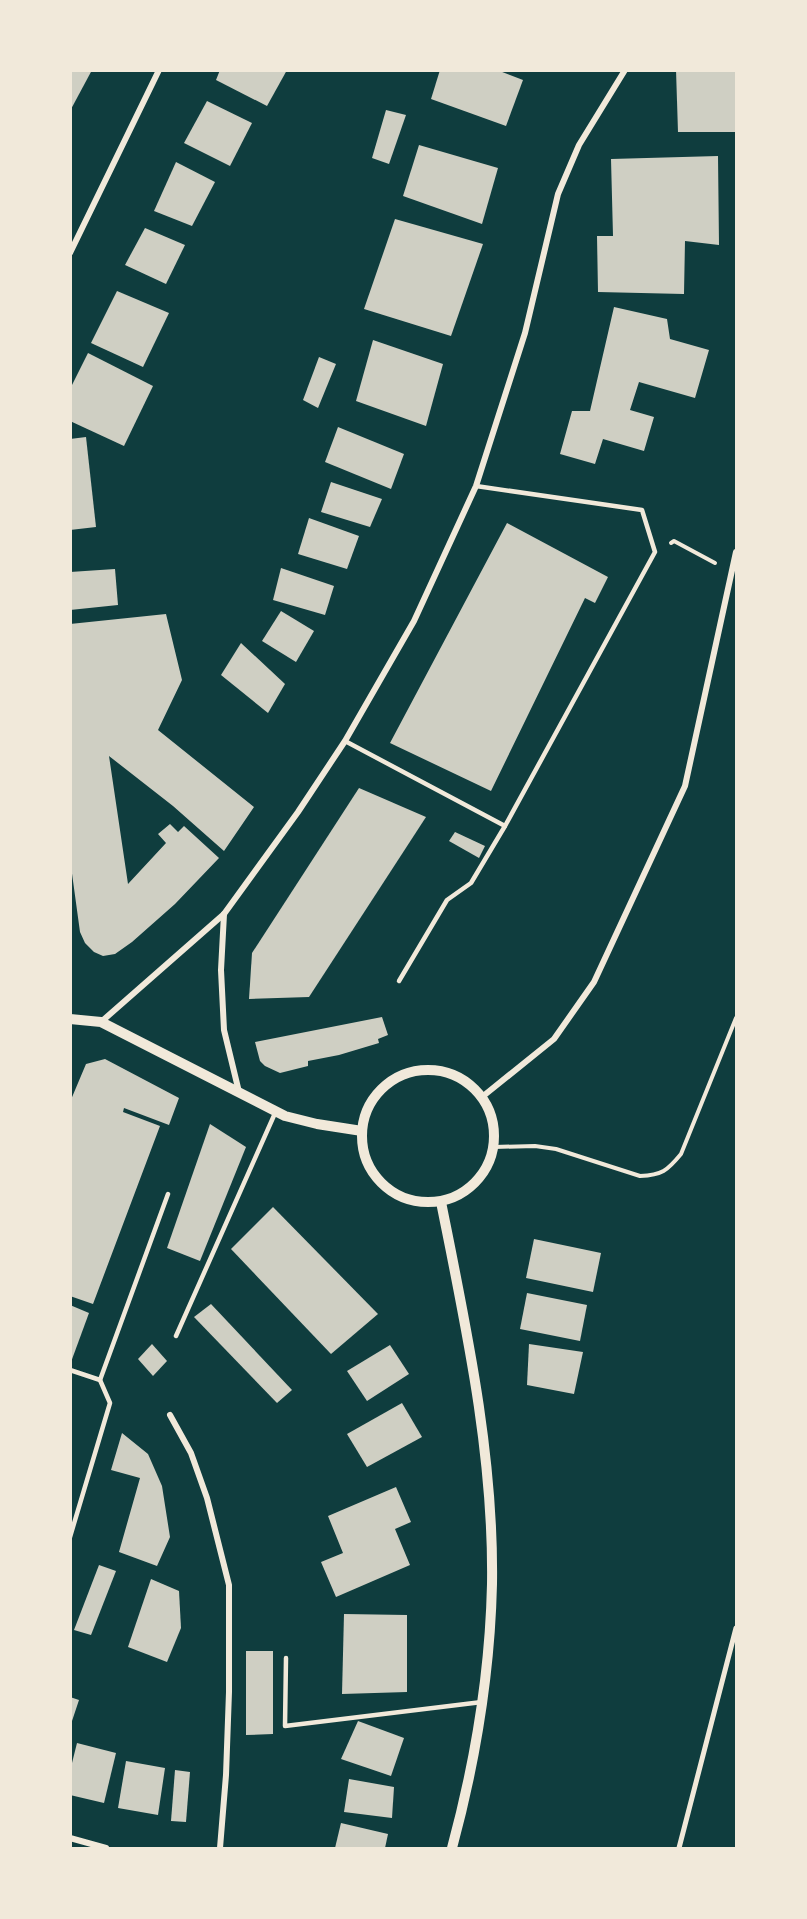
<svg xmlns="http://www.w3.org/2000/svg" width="807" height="1919" font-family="Inter,sans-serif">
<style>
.building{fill:#cfcfc3}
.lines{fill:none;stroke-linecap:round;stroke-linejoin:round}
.path{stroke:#f1e9da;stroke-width:4}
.service{stroke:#f1e9da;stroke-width:4.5}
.pedestrian{stroke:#f1e9da;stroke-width:5}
.minor{stroke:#f1e9da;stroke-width:6}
.tertiary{stroke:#f1e9da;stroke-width:10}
</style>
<rect width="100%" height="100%" fill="#0f3d3e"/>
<g class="building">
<path d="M70 70H92L70 111Z"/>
<path d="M220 70H287L267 106 216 80Z"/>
<path d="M440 70H497L523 80 506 126 431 99Z"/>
<path d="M676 70H736V132H678Z"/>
<path d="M207 101 252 123 230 166 184 143Z"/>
<path d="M386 110 406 115 389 164 372 158Z"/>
<path d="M419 145 498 168 482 224 403 196Z"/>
<path d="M718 156 719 245 685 241 684 294 598 292 597 236H613L611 159Z"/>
<path d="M176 162 215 182 192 226 154 211Z"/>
<path d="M395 219 483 244 451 336 364 309Z"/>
<path d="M145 228 185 245 166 284 125 265Z"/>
<path d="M117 291 169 313 143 367 91 343Z"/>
<path d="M614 307 667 319 670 339 709 350 695 398 639 382 630 410 654 417 644 451 603 439 595 464 560 454 572 411H590Z"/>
<path d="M373 340 443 364 426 426 356 401Z"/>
<path d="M88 353 153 386 124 446 70 421V389Z"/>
<path d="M319 357 336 364 318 408 303 400Z"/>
<path d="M338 427 404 454 391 489 325 462Z"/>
<path d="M86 437 96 527 70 530V439Z"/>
<path d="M331 482 382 499 370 527 321 512Z"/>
<path d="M309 518 359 536 347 569 298 554Z"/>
<path d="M507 523 608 577 595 603 585 598 491 791 390 743Z"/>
<path d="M281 568 334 586 325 615 273 600Z"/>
<path d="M115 569 118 605 70 610V572Z"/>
<path d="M281 611 314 631 296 662 262 641Z"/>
<path d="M166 614 182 680 158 730 254 807 224 851 173 806 109 756 128 884 166 843 158 834 170 824 178 832 184 826 219 858 175 904 132 942 115 954 103 956 94 952 85 943 80 932 70 859V624Z"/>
<path d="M241 643 285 684 268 713 221 675Z"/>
<path d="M359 788 426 817 309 997 249 999 252 953Z"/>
<path d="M455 832 485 846 479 858 449 841Z"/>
<path d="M382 1017 388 1035 378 1039 379 1043 339 1055 308 1061V1066L280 1073 265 1066 260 1061 255 1042Z"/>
<path d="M105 1059 179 1098 169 1125 124 1108 123 1112 160 1126 93 1304 70 1296V1102L86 1064Z"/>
<path d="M210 1124 246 1147 200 1261 167 1248Z"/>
<path d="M273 1207 378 1314 331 1354 231 1249Z"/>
<path d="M534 1239 601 1253 593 1292 526 1278Z"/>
<path d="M527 1293 587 1305 580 1341 520 1329Z"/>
<path d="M211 1304 292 1390 277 1403 194 1317Z"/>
<path d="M70 1305 89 1313 71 1362H70Z"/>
<path d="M152 1344 167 1361 153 1376 138 1359Z"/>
<path d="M529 1344 583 1352 574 1394 527 1385Z"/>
<path d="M390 1345 409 1374 367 1401 347 1371Z"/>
<path d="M402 1403 422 1437 367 1467 347 1434Z"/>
<path d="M122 1433 148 1454 162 1486 170 1537 157 1566 119 1552 140 1478 111 1470Z"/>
<path d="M396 1487 411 1522 395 1529 410 1565 336 1597 321 1562 343 1553 328 1516Z"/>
<path d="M99 1565 116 1571 91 1635 74 1630Z"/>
<path d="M151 1579 179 1591 181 1628 167 1662 128 1647Z"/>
<path d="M344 1614 407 1615V1692L342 1694Z"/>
<path d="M246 1651H273V1734L246 1735Z"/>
<path d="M70 1697 79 1700 71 1724H70Z"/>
<path d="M358 1721 404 1738 391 1776 341 1759Z"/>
<path d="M77 1743 116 1753 104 1803 70 1795V1771Z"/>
<path d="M126 1761 165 1768 158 1815 118 1808Z"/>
<path d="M175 1770 190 1772 186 1822 171 1821Z"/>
<path d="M349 1779 394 1787 392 1818 344 1812Z"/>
<path d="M341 1823 388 1834 385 1848H335Z"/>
</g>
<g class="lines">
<g class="path">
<path d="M671 543 674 541 715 563"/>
<path d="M494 1147 535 1146 556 1149 640 1176C662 1175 667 1171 681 1154L736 1018"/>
</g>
<g class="service">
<path d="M345 741 505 826 655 552 642 510 476 486"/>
<path d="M399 981 447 900 471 883 505 826"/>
<path d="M176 1336 276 1111"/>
<path d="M70 1370 100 1380 168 1194"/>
<path d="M70 1537 110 1403 100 1380"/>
<path d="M286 1658 285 1726 482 1702"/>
</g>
<path class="pedestrian" d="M679 1848 736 1628"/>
<g class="minor">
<path d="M70 253 159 70"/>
<path d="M224 914 221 970 224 1030 239 1092"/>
<path d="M101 1022 224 914 298 812 345 741 414 621 476 486 525 333 558 194 579 145 625 70"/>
<path d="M482 1097 554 1039 594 982 685 786 736 552"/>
<path d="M170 1415 191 1453 207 1498 229 1585V1692L226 1775 220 1848"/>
<path d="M70 1838 106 1848"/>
</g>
<g class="tertiary">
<path d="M70 1019 101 1022 285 1116 317 1124 362 1131"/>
<circle cx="428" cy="1136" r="66"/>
<path d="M441 1202C466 1327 494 1455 492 1584 490 1673 475 1763 452 1848"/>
</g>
</g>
<rect width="807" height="1919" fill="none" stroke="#f1e9da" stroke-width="144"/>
</svg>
